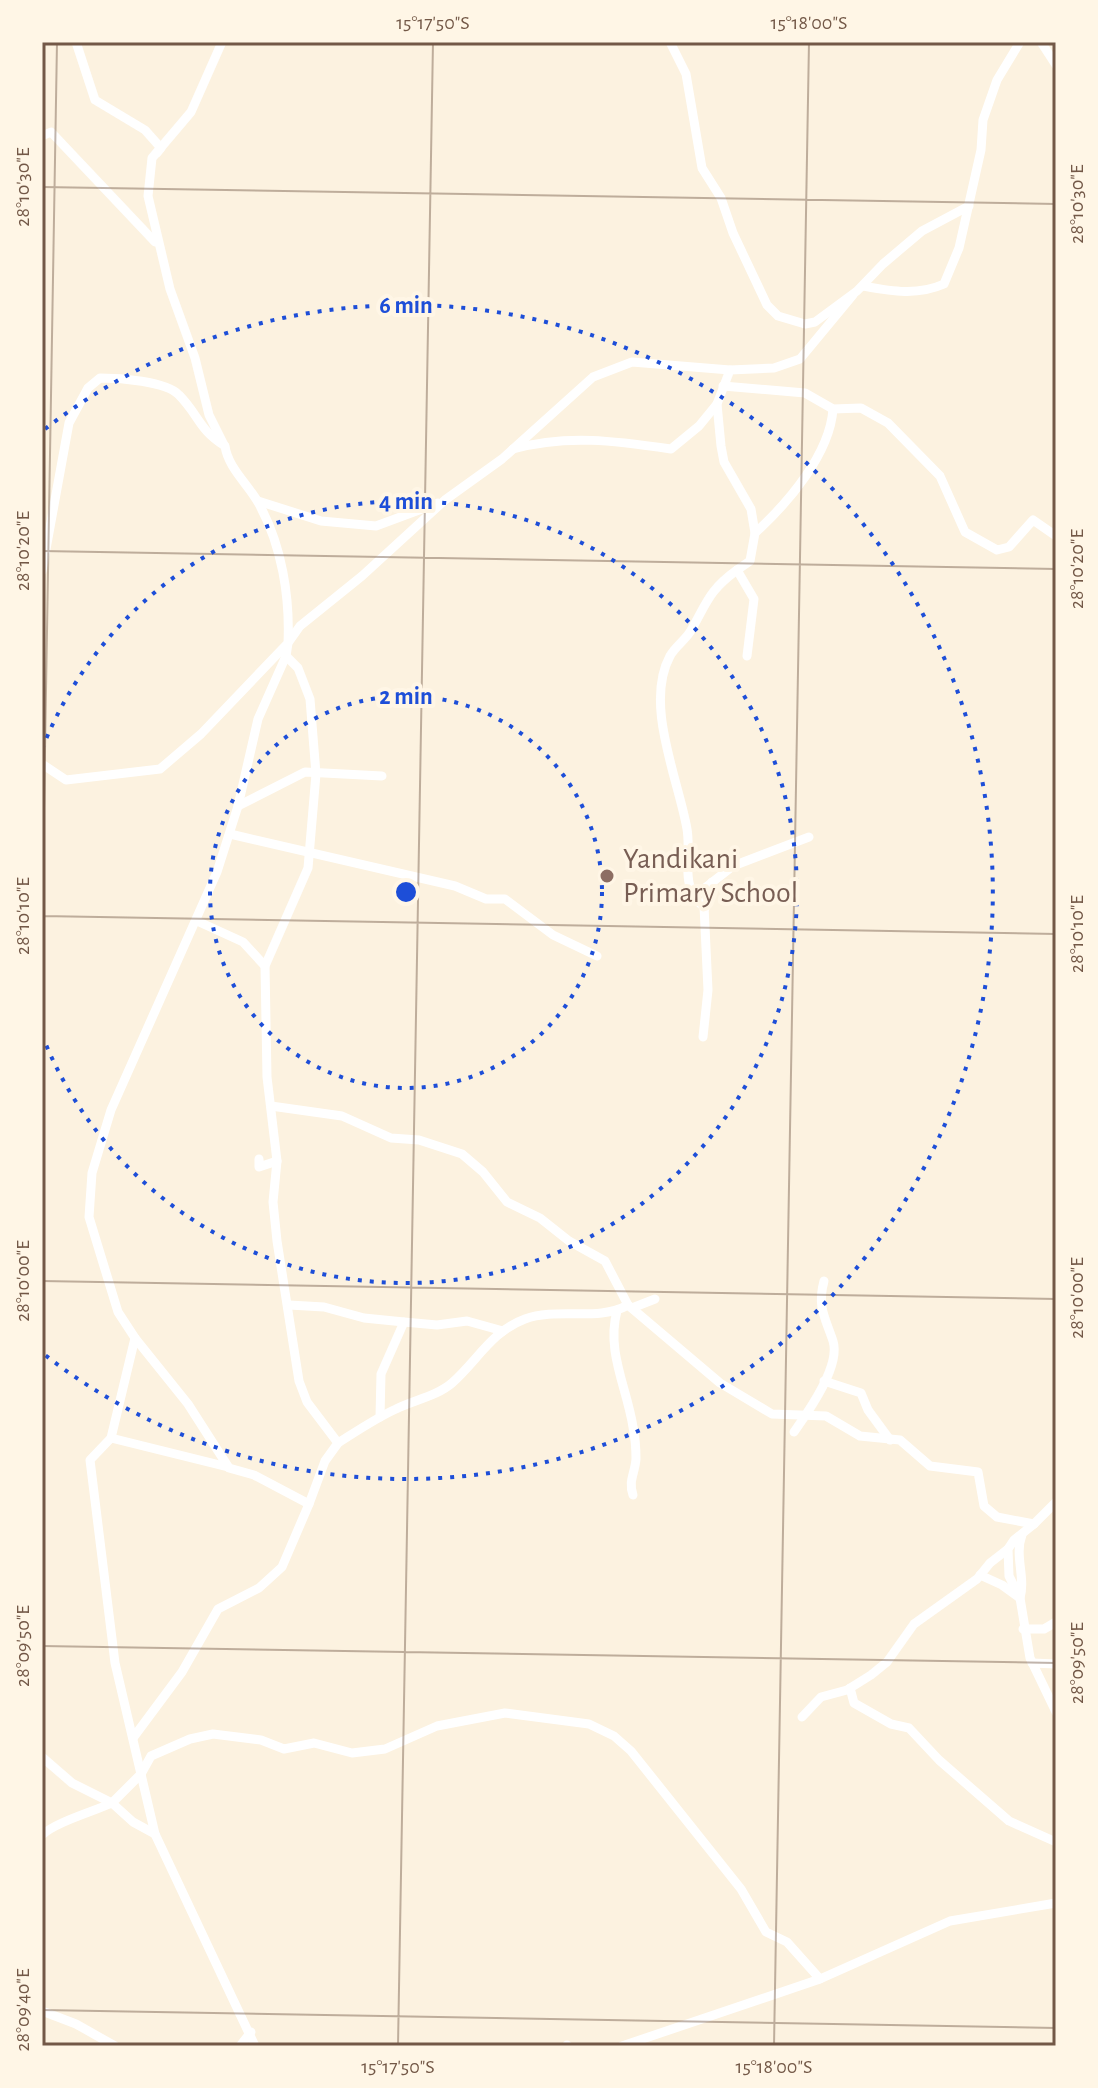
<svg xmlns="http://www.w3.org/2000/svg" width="1098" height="2088" font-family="'Alegreya Sans',sans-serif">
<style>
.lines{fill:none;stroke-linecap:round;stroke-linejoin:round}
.minor{stroke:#fff;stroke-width:9}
.ticks{fill:none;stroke:#735847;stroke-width:2;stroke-opacity:0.45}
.ring{fill:none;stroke:#1d4ed8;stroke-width:4;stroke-dasharray:4 8}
.education-dot{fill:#8d6e63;stroke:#fff6e6;stroke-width:3}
.labels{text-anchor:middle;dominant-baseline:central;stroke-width:8;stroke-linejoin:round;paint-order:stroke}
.education-label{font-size:30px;fill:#785e54;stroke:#fff6e6;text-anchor:start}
.centre{fill:#1d4ed8;stroke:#fff6e6;stroke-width:4}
.ring-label{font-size:24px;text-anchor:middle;font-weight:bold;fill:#1d4ed8;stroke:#fff6e6;stroke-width:8;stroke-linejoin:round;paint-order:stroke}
.neatline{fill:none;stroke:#735847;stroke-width:3}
.ticks-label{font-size:20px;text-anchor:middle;fill:#735847}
</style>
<rect width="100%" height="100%" fill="#fcf2e0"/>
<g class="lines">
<g class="minor">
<path d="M76 42 95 100 145 130 161 148 157 153"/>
<path d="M222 42 191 112 152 158 148 196 170 289 195 358 209 415 224 445"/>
<path d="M670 42 686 74 702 168 721 198 733 233 767 305 778 316 805 324 815 322 857 291 883 264 922 231 969 206"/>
<path d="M1041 42 1056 65"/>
<path d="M42 136 51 132 155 242"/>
<path d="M863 286C891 291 917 296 944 284L959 248 981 150 983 120 997 80 1020 42"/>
<path d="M730 370 717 404 721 446 724 462 751 509 755 533 750 561 737 570 754 599 747 656"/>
<path d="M723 386 805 393 833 409 861 408 888 423 940 476 965 532 997 550 1009 547 1033 520 1056 536"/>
<path d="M513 449C567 434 616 441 671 449L699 426 717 404"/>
<path d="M258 501 321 521 376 526 438 503"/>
<path d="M755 533C788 503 830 454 833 409"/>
<path d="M42 571 69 423 88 388 100 378C119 378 166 381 179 395 199 415 198 429 225 446 228 468 249 485 259 504 282 546 290 597 288 643L201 734 160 769 66 780 42 764"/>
<path d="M238 806 305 772 382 776"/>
<path d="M230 834 455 886 486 899H505L553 935 597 956"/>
<path d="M692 898 733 866 809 837"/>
<path d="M705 908C678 887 692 858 687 829 678 778 644 704 670 656 675 647 684 641 690 632 707 603 708 591 737 570"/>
<path d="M197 921 243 942 265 966"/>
<path d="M703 1037 708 990 704 906 712 882"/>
<path d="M271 1106 342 1116 391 1138 419 1140 462 1154 483 1172 507 1202 540 1218 569 1241 605 1261 628 1305 720 1383 772 1414 826 1416 860 1436 900 1440 930 1466 978 1472 984 1506 997 1517 1034 1524 1056 1502"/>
<path d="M259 1159V1167L277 1161 267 1077 265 966 308 868 316 774 310 699 298 668 286 656"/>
<path d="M289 1305 324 1307 364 1318 404 1322 437 1325 467 1321 503 1331"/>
<path d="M632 1308 655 1299"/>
<path d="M617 1311C606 1351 627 1388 633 1427 635 1437 636 1449 636 1459 635 1473 628 1481 633 1495"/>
<path d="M135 1338 188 1404 229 1468 254 1475 309 1504 325 1461 338 1443 307 1402 299 1381 277 1241 273 1202 277 1161"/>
<path d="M824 1381 861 1393 868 1410 890 1440"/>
<path d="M380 1417 381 1374 404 1322"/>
<path d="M794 1432C808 1412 841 1366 833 1341 825 1317 817 1307 824 1281"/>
<path d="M111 1438 228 1467"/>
<path d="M338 1443C357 1431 376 1418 396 1409 414 1400 437 1396 452 1383 477 1361 492 1331 525 1319 558 1307 598 1322 628 1305"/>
<path d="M1034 1524 1014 1540 1008 1549 1009 1576 1020 1598 1030 1658 1056 1712"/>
<path d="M980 1575 1002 1585 1020 1598C1026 1577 1014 1556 1022 1535"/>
<path d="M1023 1629H1044L1056 1622"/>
<path d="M1032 1663 1056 1664"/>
<path d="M850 1688 854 1703 891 1724 909 1728 939 1760 1009 1821 1056 1842"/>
<path d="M802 1717 821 1697 847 1690 871 1675 887 1662 914 1624 977 1579 990 1563 1008 1549"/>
<path d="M133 1738 182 1672 218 1609 259 1588 282 1567 309 1504"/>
<path d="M42 1757 72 1783 112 1803"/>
<path d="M155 1834 133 1822 112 1803 141 1774 151 1756 190 1739 213 1734 261 1740 284 1749 314 1743 352 1753 385 1749 437 1726 505 1713 589 1724 614 1736 631 1751 741 1889 766 1932 787 1942 820 1979"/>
<path d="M42 1835C56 1822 92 1812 112 1803"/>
<path d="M42 2011 76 2024 115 2046"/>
<path d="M240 2046 251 2032"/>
<path d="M255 2046 155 1834 115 1663 90 1460 111 1438 135 1338 118 1312 89 1217 92 1173 111 1110 217 872 238 806 258 719 286 656 288 643 300 626 362 576 445 500 502 459 593 377 632 362 730 370 774 368 800 359 853 295"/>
<path d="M567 2046V2045"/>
<path d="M622 2046 820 1979 950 1921 1056 1903"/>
</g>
</g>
<path class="ticks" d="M42 187 1056 204M42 551 1056 569M42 916 1056 934M42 926 57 42M42 1281 1056 1299M42 1646 1056 1663M42 2010 1056 2028M398 2046 433 42M774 2046 809 42"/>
<g class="ring">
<circle cx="406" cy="892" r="196"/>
<path d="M42 749A391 391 0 1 1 42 1035"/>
<path d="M45 429A587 587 0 1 1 45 1355"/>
</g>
<circle class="education-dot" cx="607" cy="876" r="8"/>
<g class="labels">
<g class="education-label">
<text x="623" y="859">Yandikani<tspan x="623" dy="34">Primary School</tspan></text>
</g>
</g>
<circle cx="406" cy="892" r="12" class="centre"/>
<g class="ring-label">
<text x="406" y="313">6 min</text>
<text x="406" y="509">4 min</text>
<text x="406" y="704">2 min</text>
</g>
<rect width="1098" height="2088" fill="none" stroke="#fff6e6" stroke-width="88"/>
<rect x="44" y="44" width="1010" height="2000" class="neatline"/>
<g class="ticks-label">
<text x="433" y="29">15°17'50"S</text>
<text x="809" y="29">15°18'00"S</text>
<text transform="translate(22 187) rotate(-90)" y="7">28°10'30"E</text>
<text transform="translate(1076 204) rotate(-90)" y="7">28°10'30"E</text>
<text transform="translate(22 551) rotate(-90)" y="7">28°10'20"E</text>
<text transform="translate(1076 569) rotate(-90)" y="7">28°10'20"E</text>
<text transform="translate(22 916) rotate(-90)" y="7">28°10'10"E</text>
<text transform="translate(1076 934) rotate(-90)" y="7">28°10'10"E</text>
<text transform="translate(22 1281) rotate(-90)" y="7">28°10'00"E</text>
<text transform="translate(1076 1298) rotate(-90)" y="7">28°10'00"E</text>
<text transform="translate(22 1646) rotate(-90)" y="7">28°09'50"E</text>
<text transform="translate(1076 1663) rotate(-90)" y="7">28°09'50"E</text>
<text transform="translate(22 2010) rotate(-90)" y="7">28°09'40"E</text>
<text x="398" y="2073">15°17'50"S</text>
<text x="774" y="2073">15°18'00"S</text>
</g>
</svg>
